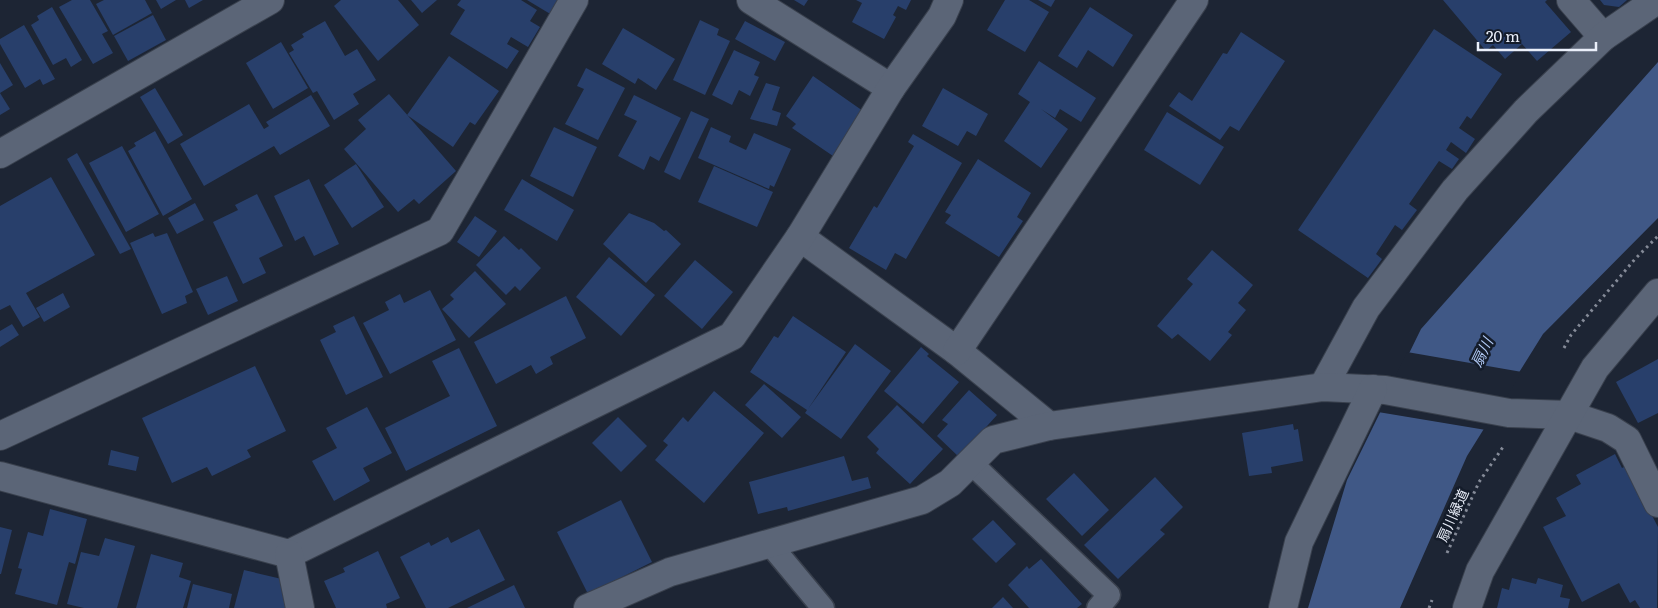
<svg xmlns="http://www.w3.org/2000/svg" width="1658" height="608" font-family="Literata,'Noto Sans JP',serif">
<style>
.water{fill:#405886}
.pier{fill:#1d2534}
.building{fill:#283f6b}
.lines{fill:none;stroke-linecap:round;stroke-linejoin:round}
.service-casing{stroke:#39404d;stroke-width:25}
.minor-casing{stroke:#39404d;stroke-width:30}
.path{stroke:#858b98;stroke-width:3;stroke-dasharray:2.5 4;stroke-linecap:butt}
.service{stroke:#5b6577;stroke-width:22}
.minor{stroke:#5b6577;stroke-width:28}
.labels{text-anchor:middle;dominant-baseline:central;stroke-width:5;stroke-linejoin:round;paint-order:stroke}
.street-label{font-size:14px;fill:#eaeffa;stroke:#141c2a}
.water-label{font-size:15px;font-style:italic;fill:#b2caf6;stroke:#141c2a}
</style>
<rect width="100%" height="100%" fill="#1d2534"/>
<path class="water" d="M1658 62V218L1543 334 1467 456 1400 608H1308L1347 480 1421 329Z"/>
<path class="pier" d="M1407 352 1522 372 1486 430 1378 412Z"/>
<g class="building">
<path d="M72 0H90L108 31 102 34 113 53 93 64 59 7Z"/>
<path d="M104 0H145L152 13 113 35 96 4Z"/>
<path d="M156 0H176L161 9Z"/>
<path d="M185 0H203L189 8Z"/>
<path d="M341 0H398L419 25 378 61 334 6Z"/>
<path d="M411 0H437L422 13Z"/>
<path d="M461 0H521L537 10 530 21 540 27 528 47 511 37 507 44 519 51 507 69 450 34 465 10 457 5Z"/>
<path d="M527 0H561L552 15Z"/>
<path d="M794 0H808L804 6Z"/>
<path d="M856 0H911L906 10 898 6 893 15 896 17 884 39 852 22 862 3Z"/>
<path d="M1005 0H1029L1049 12 1025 52 987 30Z"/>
<path d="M1038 0H1055L1051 7Z"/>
<path d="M1443 0H1547L1545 2 1571 32 1537 61 1522 44 1505 59 1493 45 1486 51Z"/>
<path d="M1600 0H1627L1619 7 1604 5Z"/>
<path d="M52 7 82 60 71 67 66 58 53 65 31 25 39 20 37 16Z"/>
<path d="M1090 7 1133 35 1113 67 1088 50 1077 68 1058 56Z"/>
<path d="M153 15 166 40 128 61 114 36Z"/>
<path d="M700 20 719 29 717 35 730 41 705 95 673 80Z"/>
<path d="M325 21 345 56 357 49 376 80 353 94 359 104 334 120 317 91 313 93 289 53 294 50 291 45 304 37 302 34Z"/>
<path d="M745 21 785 42 775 61 735 39Z"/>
<path d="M24 25 55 79 43 85 40 79 25 88 0 44V39Z"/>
<path d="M623 28 675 59 656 90 638 78 635 84 602 64Z"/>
<path d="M1434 29 1502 74 1471 119 1467 116 1459 128 1475 139 1466 153 1451 142 1446 150 1459 159 1452 169 1439 161 1409 204 1417 210 1402 230 1395 225 1376 254 1382 259 1368 278 1298 230Z"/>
<path d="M1241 32 1285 61 1239 131 1230 126 1220 140 1169 106 1179 92 1192 101 1223 53 1227 54Z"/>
<path d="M281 42 308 88 273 109 246 63Z"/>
<path d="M734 50 760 62 754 75 759 77 750 96 739 90 732 105 712 95Z"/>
<path d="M449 56 499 91 475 125 470 122 453 147 407 115Z"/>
<path d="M1039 61 1096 98 1081 122 1060 109 1055 118 1041 109 1068 129 1041 168 1004 141 1030 102 1018 94Z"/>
<path d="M0 63 13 85 0 93 10 109 0 115Z"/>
<path d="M586 68 625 88 598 140 565 124 584 89 577 86Z"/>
<path d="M813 76 863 111 833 156 792 128 796 124 786 116Z"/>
<path d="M766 83 780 87 772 110 781 113 777 126 750 119Z"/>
<path d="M155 88 183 135 168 144 140 97Z"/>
<path d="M943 88 988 114 976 136 967 131 958 146 922 126Z"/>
<path d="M389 94 456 171 419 204 414 199 398 212 344 149 366 129 358 120Z"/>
<path d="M311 95 330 126 280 155 274 146 204 186 180 144 249 104 264 129 269 126 266 122Z"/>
<path d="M634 95 681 118 659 161 650 156 644 170 618 156 637 121 624 115Z"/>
<path d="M691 111 709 119 680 180 664 172Z"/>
<path d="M1167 112 1224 147 1200 185 1144 150Z"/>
<path d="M554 127 597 147 573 197 530 176Z"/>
<path d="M711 127 731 136 729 142 746 150 754 133 791 149 774 187 770 185 769 189 698 158Z"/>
<path d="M155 131 192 199 163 216 128 151 136 146 134 143Z"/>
<path d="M913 134 962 163 906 259 895 253 886 270 849 248 874 206 877 208 914 146 908 142Z"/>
<path d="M122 146 159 214 126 232 89 163Z"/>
<path d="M77 153 131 249 120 254 67 159Z"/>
<path d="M978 159 1031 193 1017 217 1023 221 999 257 945 223 951 215 945 212Z"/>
<path d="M356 164 384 207 352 228 324 185Z"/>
<path d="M714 166 773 192 757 227 698 202Z"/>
<path d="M51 177 95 255 26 293 40 317 23 327 10 305 0 310V206Z"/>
<path d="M309 179 339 244 314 256 304 236 295 241 274 196Z"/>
<path d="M522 179 574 210 557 241 504 210Z"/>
<path d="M257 194 283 246 259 258 266 273 243 284 213 222 238 210 235 205Z"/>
<path d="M195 203 204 220 177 234 168 218Z"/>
<path d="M629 213 654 223 664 231 666 230 681 244 646 283 603 244Z"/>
<path d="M475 216 497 231 479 257 457 242Z"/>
<path d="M153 233 155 237 167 233 193 292 185 296 187 303 162 314 130 243Z"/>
<path d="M504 236 519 250 521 248 541 268 520 291 515 286 506 295 476 265Z"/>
<path d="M1212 250 1253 285 1238 303 1246 310 1228 332 1232 335 1210 361 1178 334 1172 339 1157 326 1193 284 1187 279Z"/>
<path d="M609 257 655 295 621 336 576 297Z"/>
<path d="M695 260 733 292 702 329 664 296Z"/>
<path d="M475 271 506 304 469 338 442 309 454 299 450 295Z"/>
<path d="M227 276 238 301 208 315 196 289Z"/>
<path d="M430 290 456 340 390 374 363 323 389 310 385 302 400 294 404 303Z"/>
<path d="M63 293 70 307 44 322 36 308Z"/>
<path d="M566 296 586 338 550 357 553 364 536 374 531 365 496 384 474 342Z"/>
<path d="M354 316 383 377 346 395 320 340 336 332 333 326Z"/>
<path d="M793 316 846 352 808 409 855 344 891 371 841 439 805 413 807 410 750 372 774 336 778 338Z"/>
<path d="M12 324 19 335 0 347V331Z"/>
<path d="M921 347 929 354 927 356 959 382 923 424 884 391Z"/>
<path d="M459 348 497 426 406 471 385 428 450 396 432 361Z"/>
<path d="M1658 359V413L1638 423 1616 382Z"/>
<path d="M255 366 286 431 247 450 251 457 212 476 207 467 172 483 142 418Z"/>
<path d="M764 384 801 417 782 438 745 405Z"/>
<path d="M969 390 997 415 959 457 937 436 948 424 942 420Z"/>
<path d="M714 391 764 433 704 503 655 460 668 445 663 441 683 417 688 422Z"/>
<path d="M897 405 943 449 910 484 876 453 879 449 867 437Z"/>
<path d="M367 407 392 453 363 468 370 481 334 501 312 461 337 448 326 428Z"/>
<path d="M618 417 647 446 621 472 592 443Z"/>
<path d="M1293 424 1294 430 1298 429 1303 461 1271 467 1272 473 1249 476 1242 433Z"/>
<path d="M111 450 139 457 136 471 108 465Z"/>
<path d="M1615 454 1622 468 1626 466 1658 527 1657 608H1640L1635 600 1630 603 1619 583 1582 602 1543 527 1566 516 1556 498 1581 484 1576 475Z"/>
<path d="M844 456 852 481 868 477 871 488 788 511 787 507 758 514 749 482Z"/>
<path d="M1074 473 1109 510 1082 536 1046 499Z"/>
<path d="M1155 477 1183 507 1160 530 1165 534 1118 579 1084 545Z"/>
<path d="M621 500 652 562 588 594 557 532Z"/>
<path d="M50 509 87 519 75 564 69 562 57 605 15 594 22 569 18 568 28 532 43 536Z"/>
<path d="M993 520 1016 544 996 563 972 539Z"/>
<path d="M0 527 12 530 1 574H0Z"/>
<path d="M479 529 505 580 448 608H426L400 557 429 542 431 546 448 537 451 543Z"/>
<path d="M105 538 135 546 117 608H84L67 604 81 552 99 556Z"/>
<path d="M378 551 400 598 386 604 387 608H336L324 581 345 572 343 568Z"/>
<path d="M151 554 183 563 179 577 191 581 183 608H136Z"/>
<path d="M1041 559 1082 604 1077 608H1029L1008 585 1027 566 1029 569Z"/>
<path d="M244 570 286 580V608H234Z"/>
<path d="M1512 578 1536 584 1538 578 1563 585 1560 597 1570 599 1568 608H1497L1502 588 1509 590Z"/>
<path d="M193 584 232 594 229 608H187Z"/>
<path d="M514 585 525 608H467Z"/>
<path d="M1003 597 1013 608H992Z"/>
</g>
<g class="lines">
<g class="service-casing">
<g id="service">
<path d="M970 462 1109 595 1098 608"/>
<path d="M769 543 823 608"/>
</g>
</g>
<g class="minor-casing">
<g id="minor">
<path d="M751 0 891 88"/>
<path d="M1571 0 1603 37"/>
<path d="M0 154 270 0"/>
<path d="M800 237 957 351 1049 426"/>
<path d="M957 351 1194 0"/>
<path d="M1323 387 1366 308 1455 190 1526 111 1603 37 1657 0"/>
<path d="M0 436 440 231 574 0"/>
<path d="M0 476 289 554 732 336 800 237 891 88 942 16 949 0"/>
<path d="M289 554 300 608"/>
<path d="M588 608 670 572 922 500 950 483 993 440 1049 426 1323 387 1385 390 1509 413 1569 415 1608 428 1627 440 1658 503"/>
<path d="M1283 608 1299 542 1373 389"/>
<path d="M1467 608 1480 571 1595 368 1658 293"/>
</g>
</g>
<g class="path">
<path d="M1564 348 1571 335 1635 259 1658 236"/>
<path d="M1447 553 1479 482 1503 447"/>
<path d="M1429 608 1432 600"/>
</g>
<use href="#service" class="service"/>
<use href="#minor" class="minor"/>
</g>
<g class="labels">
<g class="street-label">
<text transform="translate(1452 515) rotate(-66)">扇川緑道</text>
</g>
<g class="water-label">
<text transform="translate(1481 352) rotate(-64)">扇川</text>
</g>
</g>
<path d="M1478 42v8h118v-8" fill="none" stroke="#eaeffa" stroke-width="2.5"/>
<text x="1486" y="42" font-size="15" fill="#eaeffa" stroke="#141c2a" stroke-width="4" paint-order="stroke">20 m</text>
</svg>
